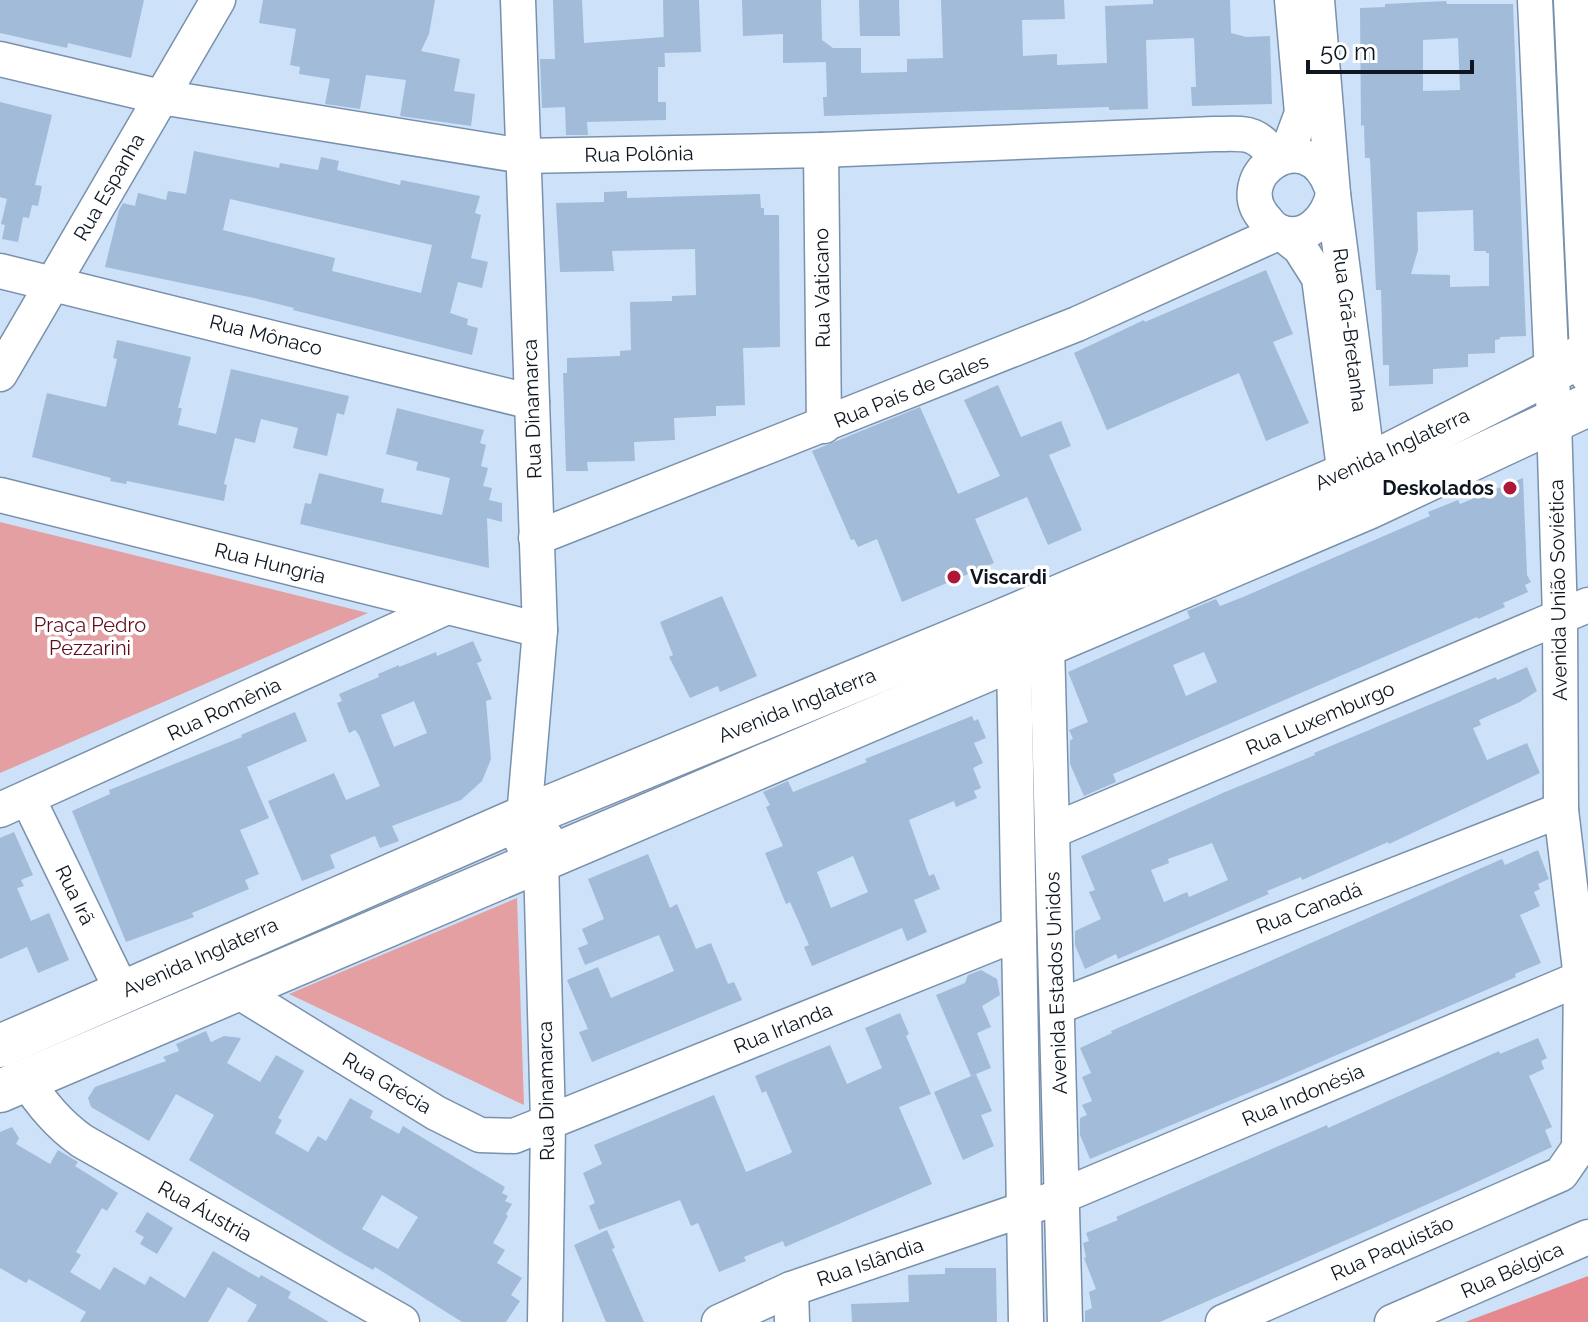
<svg xmlns="http://www.w3.org/2000/svg" width="1588" height="1322" font-family="Raleway,sans-serif">
<style>
.green{fill:#e39fa1}
.forest{fill:#e6898e}
.building{fill:#a2bbd8;fill-rule:evenodd}
.lines{fill:none;stroke-linecap:round;stroke-linejoin:round}
.minor-casing{stroke:#7991ac;stroke-width:37}
.major-casing{stroke:#7991ac;stroke-width:45}
.minor{stroke:#fff;stroke-width:34}
.major{stroke:#fff;stroke-width:42}
.poi-dot{fill:#ad1838;stroke:#fff;stroke-width:3}
.labels{text-anchor:middle;dominant-baseline:central;stroke-width:7;stroke-linejoin:round;paint-order:stroke}
.street-label{font-size:20px;fill:#0e1721;stroke:#fff}
.poi-label{font-size:20px;font-weight:bold;fill:#0e1721;stroke:#fff;text-anchor:end}
.park-label{font-size:20px;fill:#610d1d;stroke:#fff}
</style>
<rect width="100%" height="100%" fill="#cde2f9"/>
<g class="green">
<path d="M0 522 368 613 0 773Z"/>
<path d="M517 898 524 1105 289 994Z"/>
</g>
<path class="forest" d="M1588 1276V1322H1465Z"/>
<g class="building">
<path d="M0 0H144L131 58 68 43 67 48 0 33Z"/>
<path d="M263 0H435L429 34 421 51 460 59 454 91 475 94 471 126 400 116 406 80 366 75 360 109 325 104 330 79 299 74 300 67 290 65 296 29 259 23Z"/>
<path d="M553 0H582L584 43 664 37 665 67H658V102H666V120L587 122 588 135H566L565 107 542 108 540 59H555Z"/>
<path d="M663 0H699L701 52 664 53Z"/>
<path d="M742 0H821L822 40 833 48H861V73L907 72V59L943 58 941 0H1064L1065 19 1022 20 1023 56 1057 54V65L1107 63 1105 6 1153 4V0H1230L1231 33 1246 37 1270 36 1272 104 1192 106 1191 87H1196L1194 38 1146 40 1148 109 1109 110V107L824 116 823 97H827L826 62 783 63V34L743 36Z"/>
<path d="M859 0H899L900 36H860Z"/>
<path d="M1446 1 1447 4H1513L1526 336 1500 337V339L1495 340V353L1468 354V367L1433 369V384L1389 386V365H1383L1381 290H1376L1370 158H1365L1364 125 1361 126 1360 8 1385 7V4ZM1458 38 1460 90 1423 91V40ZM1473 210 1474 251H1486V253H1489V286L1450 287V275L1411 274 1418 250 1417 212Z"/>
<path d="M0 102 52 115 35 185 42 186 38 206 32 205 29 218 23 217 18 242 2 239 5 225 1 224 7 199 0 197Z"/>
<path d="M194 151 279 168 280 163 318 170 321 157 339 161 337 170 400 185 401 180 480 196 475 213 481 215 471 258 488 262 482 288 458 282 450 313 468 319 467 325 478 328 472 355 293 310 294 308 254 298 105 267 119 210 123 203 135 206 138 193 166 200 168 191 186 194ZM230 199 432 245 421 293 332 271 335 258 223 230Z"/>
<path d="M627 191V198L760 194 761 208H764V215H779L780 347 743 348 745 405 716 406V416L674 418 675 440 634 442 635 461 587 462 588 471H566L563 373H567V358L620 356V351L631 350 630 302 672 301V296L696 295 695 249 612 251 614 271 560 272 556 203 604 202V192Z"/>
<path d="M1266 270 1293 334 1273 342 1309 423 1266 441 1239 373 1107 430 1074 353 1144 320 1145 322Z"/>
<path d="M117 340 191 357 178 408H182L178 425 216 434 231 369 349 396 344 415 337 413 327 456 293 448 298 428 261 419 255 443 235 438 224 484 227 485 224 501 127 481 126 484 110 481 111 478 32 457 47 393 106 407 117 359 113 358Z"/>
<path d="M998 385 1021 437 1061 421 1071 446 1049 455 1082 530 1048 545 1027 497 975 519 994 563 902 602 877 539 858 547 854 539 851 540 812 451 920 407 958 494 1000 476 964 400Z"/>
<path d="M397 408 484 430 480 443 486 445 481 466 488 468 483 486 492 488 489 500 502 503V522L487 518 489 568 300 524 305 503 311 504 319 473 384 489 381 502 442 515 450 478 416 470 418 462 386 454Z"/>
<path d="M1523 478 1527 575 1531 582 1525 585 1528 592 1503 603 1505 607 1478 619 1477 617 1113 774 1116 782 1084 796 1070 764V740L1073 739 1069 730 1088 722 1068 672 1190 618 1187 611 1216 599 1220 606 1243 597 1430 516 1428 512 1458 500 1460 504ZM1204 652 1217 682 1186 696 1173 665Z"/>
<path d="M722 596 757 676 720 692 718 686 690 698 669 657 673 655 660 622Z"/>
<path d="M473 641 482 661 477 663 492 699 486 701 491 759 482 781 461 800 392 826 399 841 380 848 375 836 370 838 330 855 335 868 302 881 268 801 334 773 346 800 380 786 359 735 355 730 349 733 337 703 342 701 339 694 379 677 378 674 399 665V667L436 652 437 656ZM414 701 427 733 394 747 381 715Z"/>
<path d="M1527 667 1537 691 1520 702 1479 720 1481 725 1473 728 1487 760 1527 743 1540 773 1389 844 1388 842 1302 880 1301 877 1267 891 1269 894 1118 959 1116 954 1085 969 1075 945V931L1101 919 1089 892 1095 890 1081 856 1225 792 1315 755 1314 753 1496 677 1497 680ZM1212 843 1228 880 1189 897 1187 892 1164 902 1151 870 1169 863 1168 859Z"/>
<path d="M295 712 307 741 247 767 269 818 240 830 259 874 245 880 249 889 192 913 194 917 126 942 72 811 110 794 109 790 242 737 241 735Z"/>
<path d="M972 716 974 721 978 719 986 738 974 743 983 763 973 768 981 788 974 791 977 798 956 807 954 801 909 820 929 876 934 874 940 889 914 900 927 932 907 941 902 928 812 966 804 947 809 945 790 902 786 904 765 853 783 846 766 807 770 805 763 792 788 781 793 792 867 762 865 759ZM853 856 868 892 831 908 817 872Z"/>
<path d="M14 832 33 875 21 880 24 886 17 888 31 921 49 913 69 960 38 973 27 947 0 959V838Z"/>
<path d="M1538 850 1549 879 1538 884 1540 889 1534 892 1540 906 1520 915 1541 963 1515 974 1516 977 1277 1081 1090 1159 1080 1135V1118L1087 1115 1082 1105 1092 1101 1082 1077 1091 1073 1080 1048 1112 1033 1111 1031 1502 859 1505 865Z"/>
<path d="M648 854 670 908 677 904 696 949 711 943 728 984 734 982 742 1000 592 1062 579 1032 588 1029 567 980 598 967 611 998 674 971 659 935 585 965 578 948 588 944 582 929 604 919 588 879Z"/>
<path d="M981 970 997 979 1000 995 982 1006 991 1027 977 1033 991 1068 971 1076 936 995 965 983 968 975Z"/>
<path d="M900 1013 909 1034 906 1036 931 1094 899 1107 932 1184 785 1247 783 1241 744 1257 746 1261 719 1272 698 1223 691 1226 680 1200 599 1230 589 1206 595 1203 583 1173 602 1164 594 1145 714 1095 746 1172 789 1154 792 1152 766 1091 762 1093 755 1076 830 1045 847 1084 882 1068 865 1028Z"/>
<path d="M206 1031 211 1042 224 1036 241 1038 227 1063 260 1082 276 1055 304 1071 278 1118 282 1120 275 1133 308 1152 318 1136 326 1141 350 1098 373 1111 370 1118 399 1134 403 1126 505 1187 502 1193 508 1196 505 1201 512 1204 506 1214 508 1216 493 1243 505 1250 497 1263 522 1278 511 1295 520 1301 506 1322H462L375 1267 373 1270 346 1255 189 1160 214 1115 176 1094 149 1141 91 1107 88 1098 95 1087 166 1061 163 1057 179 1051 176 1044ZM382 1195 418 1217 398 1249 362 1229Z"/>
<path d="M1538 1038 1547 1058 1541 1061 1544 1069 1529 1076 1552 1127 1545 1130 1552 1147 1462 1189 1160 1322H1085V1311L1092 1308 1089 1292 1096 1289 1084 1258 1086 1257 1083 1243 1089 1241 1086 1233 1118 1220 1116 1217 1327 1125 1328 1128 1499 1051 1500 1054Z"/>
<path d="M976 1074 992 1111 981 1115 994 1146 963 1160 934 1092Z"/>
<path d="M12 1127 19 1138 16 1144 50 1164 58 1150 78 1162 75 1166 118 1193 107 1211 102 1208 76 1252 81 1255 70 1272 100 1290 114 1267 145 1285 150 1276 185 1298 213 1251 259 1278 261 1275 291 1292 288 1298 329 1322H247L257 1305 228 1287 208 1322H80L86 1312 29 1279 26 1283 0 1268V1132Z"/>
<path d="M147 1212 173 1228 157 1254 140 1244 144 1237 135 1232Z"/>
<path d="M607 1230 615 1248 612 1249 644 1322H606L574 1245Z"/>
<path d="M945 1268H996L997 1322H852L851 1304 909 1302 908 1275 945 1274Z"/>
</g>
<g class="lines">
<g class="minor-casing">
<g id="minor">
<path d="M518 0 540 630 524 817C515 833 523 854 541 860"/>
<path d="M1317 0 1333 194C1328 218 1307 242 1280 232 1275 230 1269 224 1266 220 1225 177 1306 119 1331 186"/>
<path d="M1571 0 1588 376"/>
<path d="M0 59 161 97 523 156 821 150 1214 134C1248 134 1255 130 1277 159"/>
<path d="M821 150 824 426"/>
<path d="M1286 156 1302 113 1292 0"/>
<path d="M1333 194 1368 465 1373 487"/>
<path d="M0 271 532 402"/>
<path d="M0 374 218 0"/>
<path d="M0 495 540 630"/>
<path d="M536 538 1077 324 1280 232 1300 248 1319 278 1348 499"/>
<path d="M1039 624 1047 644 1065 1322"/>
<path d="M1005 636 1014 658 1026 1322"/>
<path d="M28 799 122 991"/>
<path d="M0 810 447 607"/>
<path d="M1052 831 1588 605"/>
<path d="M236 990 436 1113 480 1135 514 1136 1019 933"/>
<path d="M1057 1007 1561 810"/>
<path d="M25 1079C42 1104 58 1124 82 1141L402 1322"/>
<path d="M791 1289 792 1322"/>
<path d="M545 1322 548 1123 541 860 546 845V837"/>
<path d="M719 1322 791 1289 1062 1196 1581 978"/>
<path d="M1223 1322 1561 1174 1579 1148 1581 978 1561 810 1560 617 1554 420 1535 0"/>
<path d="M1392 1322 1588 1237"/>
</g>
</g>
<g class="major-casing">
<g id="major">
<path d="M0 1046 524 817 998 622 1368 465 1588 353"/>
<path d="M0 1091 1368 508 1588 405"/>
</g>
</g>
<use href="#minor" class="minor"/>
<use href="#major" class="major"/>
</g>
<g class="poi-dot">
<circle cx="1510" cy="488" r="8"/>
<circle cx="954" cy="577" r="8"/>
</g>
<g class="labels">
<g class="street-label">
<text transform="translate(639 154) rotate(-1)">Rua Polônia</text>
<text transform="translate(109 187) rotate(-60)">Rua Espanha</text>
<text transform="translate(822 288) rotate(-91)">Rua Vaticano</text>
<text transform="translate(1350 330) rotate(83)">Rua Grã-Bretanha</text>
<text transform="translate(266 335) rotate(14)">Rua Mônaco</text>
<text transform="translate(911 391) rotate(-22)">Rua País de Gales</text>
<text transform="translate(532 409) rotate(-92)">Rua Dinamarca</text>
<text transform="translate(1392 449) rotate(-25)">Avenida Inglaterra</text>
<text transform="translate(270 563) rotate(14)">Rua Hungria</text>
<text transform="translate(1558 590) rotate(-91)">Avenida União Soviética</text>
<text transform="translate(797 705) rotate(-22)">Avenida Inglaterra</text>
<text transform="translate(224 709) rotate(-25)">Rua Romênia</text>
<text transform="translate(1320 718) rotate(-23)">Rua Luxemburgo</text>
<text transform="translate(75 895) rotate(64)">Rua Irã</text>
<text transform="translate(1309 908) rotate(-21)">Rua Canadá</text>
<text transform="translate(200 957) rotate(-24)">Avenida Inglaterra</text>
<text transform="translate(1056 983) rotate(-92)">Avenida Estados Unidos</text>
<text transform="translate(783 1028) rotate(-22)">Rua Irlanda</text>
<text transform="translate(387 1083) rotate(31)">Rua Grécia</text>
<text transform="translate(546 1091) rotate(-91)">Rua Dinamarca</text>
<text transform="translate(1303 1095) rotate(-23)">Rua Indonésia</text>
<text transform="translate(205 1211) rotate(29)">Rua Áustria</text>
<text transform="translate(1392 1248) rotate(-24)">Rua Paquistão</text>
<text transform="translate(870 1262) rotate(-19)">Rua Islândia</text>
<text transform="translate(1512 1270) rotate(-24)">Rua Bélgica</text>
</g>
<g class="poi-label">
<text x="1494" y="488">Deskolados</text>
<text x="970" y="577" text-anchor="start">Viscardi</text>
</g>
<g class="park-label">
<text x="90" y="625">Praça Pedro<tspan x="90" dy="23">Pezzarini</tspan></text>
</g>
</g>
<path d="M1308 60v12h164v-12" fill="none" stroke="#0e1721" stroke-width="4"/>
<text x="1320" y="60" font-size="24" fill="#0e1721" stroke="#ffffff" stroke-width="6" paint-order="stroke">50 m</text>
</svg>
